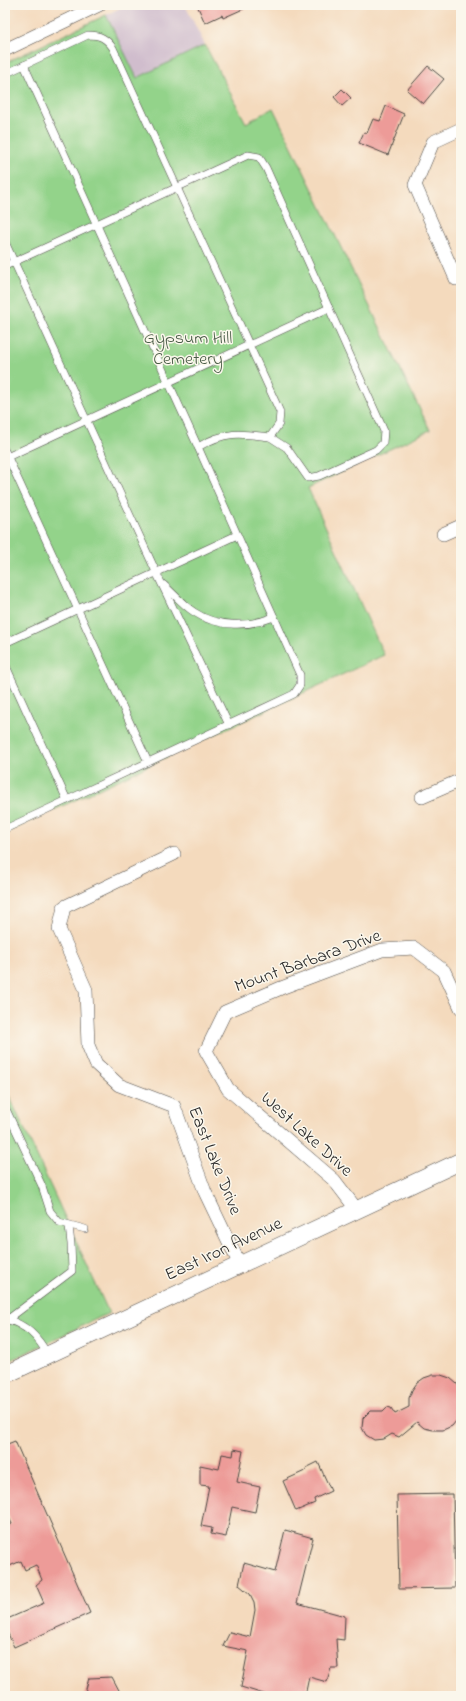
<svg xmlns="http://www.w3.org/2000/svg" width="466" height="1701" font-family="'Indie Flower',sans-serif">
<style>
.industrial{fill:#d0bdcd}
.green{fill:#93d38a;stroke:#5f7f5a}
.building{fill:#ed9b98}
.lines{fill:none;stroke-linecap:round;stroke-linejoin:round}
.service-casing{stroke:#494541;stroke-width:8}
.minor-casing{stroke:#494541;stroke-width:14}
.tertiary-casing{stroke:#494541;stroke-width:18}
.service{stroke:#fff;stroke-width:7}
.minor{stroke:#fff;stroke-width:13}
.tertiary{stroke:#fff;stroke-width:17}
.labels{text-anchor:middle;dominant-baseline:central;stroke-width:3;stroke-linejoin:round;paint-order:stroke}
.park-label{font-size:18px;fill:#4a5d48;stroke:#fbf7ec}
.street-label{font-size:18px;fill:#2b2b2b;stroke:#fbf7ec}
</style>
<rect width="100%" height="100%" fill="#fbf7ec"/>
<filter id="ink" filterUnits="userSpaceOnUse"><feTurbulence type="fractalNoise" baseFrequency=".025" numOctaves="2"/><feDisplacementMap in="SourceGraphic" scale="8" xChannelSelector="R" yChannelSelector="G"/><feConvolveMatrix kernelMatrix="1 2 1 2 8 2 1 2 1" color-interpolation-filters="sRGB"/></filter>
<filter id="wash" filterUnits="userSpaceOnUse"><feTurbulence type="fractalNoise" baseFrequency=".012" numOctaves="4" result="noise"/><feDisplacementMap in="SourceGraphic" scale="16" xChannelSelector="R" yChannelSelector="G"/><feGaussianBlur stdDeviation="0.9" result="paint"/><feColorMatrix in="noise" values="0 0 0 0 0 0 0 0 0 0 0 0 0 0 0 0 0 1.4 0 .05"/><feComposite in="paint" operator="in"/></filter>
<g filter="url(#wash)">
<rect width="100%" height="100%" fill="#f4dabd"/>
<path class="industrial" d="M126 5H185L205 45 137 78 106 15Z"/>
<g class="green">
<path d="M106 15 137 78 205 45 246 123 273 108 430 430 308 488 384 655 5 833V63Z"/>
<path d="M5 1087 109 1313 5 1363Z"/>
</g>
<g id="blocks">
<g class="building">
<path d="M197 5H252L223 18 222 15 205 23Z"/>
<path d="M428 66 444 79 423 104 407 90Z"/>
<path d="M342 89 351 98 342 106 334 97Z"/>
<path d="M386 106 404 114 388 155 359 143 364 132 367 133 373 119 380 121Z"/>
<path d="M433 1375H441L450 1378 457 1384 461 1390V1415L452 1426 443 1430H433L424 1428 417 1422 399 1437 392 1434 384 1439 374 1440 366 1435 362 1428 363 1418 370 1411H383L387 1407 391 1408 395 1414 409 1407V1398L412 1390 417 1383 424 1378Z"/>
<path d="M15 1441 90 1613 14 1647 5 1627V1620L44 1603 36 1585 42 1580 36 1565 25 1570 21 1561 5 1568V1527L12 1524 5 1509V1445Z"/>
<path d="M234 1449 243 1451 237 1482 260 1487 255 1512 232 1507 226 1537 211 1534 212 1528 201 1526 209 1486 200 1485V1465L219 1469 222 1454 233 1456Z"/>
<path d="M318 1462 331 1491 314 1499 315 1503 296 1511 283 1481 307 1470 306 1468Z"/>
<path d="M453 1494 455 1588 399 1589 397 1495Z"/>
<path d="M285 1530 313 1538 297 1603 345 1616 344 1640 336 1639 338 1668H331L327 1682 309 1677 305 1696H270L241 1687 248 1651 223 1646 230 1632 250 1637 255 1610 254 1602 250 1594 239 1585 244 1563 275 1572Z"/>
<path d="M112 1677 122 1696H84L89 1678Z"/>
</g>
</g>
</g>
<g filter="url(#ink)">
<use href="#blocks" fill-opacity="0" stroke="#494541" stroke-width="1"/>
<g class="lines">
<g class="service-casing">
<g id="service">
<path d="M24 65 198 447"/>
<path d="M5 74 88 35C100 35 106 38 113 48L280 412 279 424 270 437C240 433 225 431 198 447L300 675V685L294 694 5 829"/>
<path d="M5 242 156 572 229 725"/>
<path d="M5 266 248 155 259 157 266 168 384 431 383 443 376 450 319 476 308 478 287 448 270 437"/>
<path d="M5 451 148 762"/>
<path d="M5 458 329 308"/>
<path d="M164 585C174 594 183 605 194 612 218 628 249 627 274 617"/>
<path d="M5 643 237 535"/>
<path d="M5 664 67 800"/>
<path d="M5 1107 42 1186 50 1211 59 1222 85 1229"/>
<path d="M5 1315 7 1320 72 1271 71 1244 69 1226"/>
<path d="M5 1319C26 1324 38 1337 48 1355"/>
</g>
</g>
<g class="minor-casing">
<g id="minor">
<path d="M5 50 99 5"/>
<path d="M461 129 433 142 415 185 456 279H461"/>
<path d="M443 534 461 526"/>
<path d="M422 797 461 780"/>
<path d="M174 854 64 907 59 929 86 990 88 1045 96 1064 119 1085 174 1106 205 1192 240 1265"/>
<path d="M357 1210 334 1180 228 1089 206 1051 225 1012 281 988 382 950 414 948 444 971 461 1008"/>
</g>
</g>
<g class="tertiary-casing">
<path id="tertiary" d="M5 1375 461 1161"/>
</g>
<use href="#service" class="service"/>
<use href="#minor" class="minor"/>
<use href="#tertiary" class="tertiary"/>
</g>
</g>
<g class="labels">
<g class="park-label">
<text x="188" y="339">Gypsum Hill<tspan x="188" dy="21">Cemetery</tspan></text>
</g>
<g class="street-label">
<text transform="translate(308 962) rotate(-20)">Mount Barbara Drive</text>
<text transform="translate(306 1135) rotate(42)">West Lake Drive</text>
<text transform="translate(214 1161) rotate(68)">East Lake Drive</text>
<text transform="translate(224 1250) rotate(-25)">East Iron Avenue</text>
</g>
</g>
<rect width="466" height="1701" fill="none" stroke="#fbf7ec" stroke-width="20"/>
</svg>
